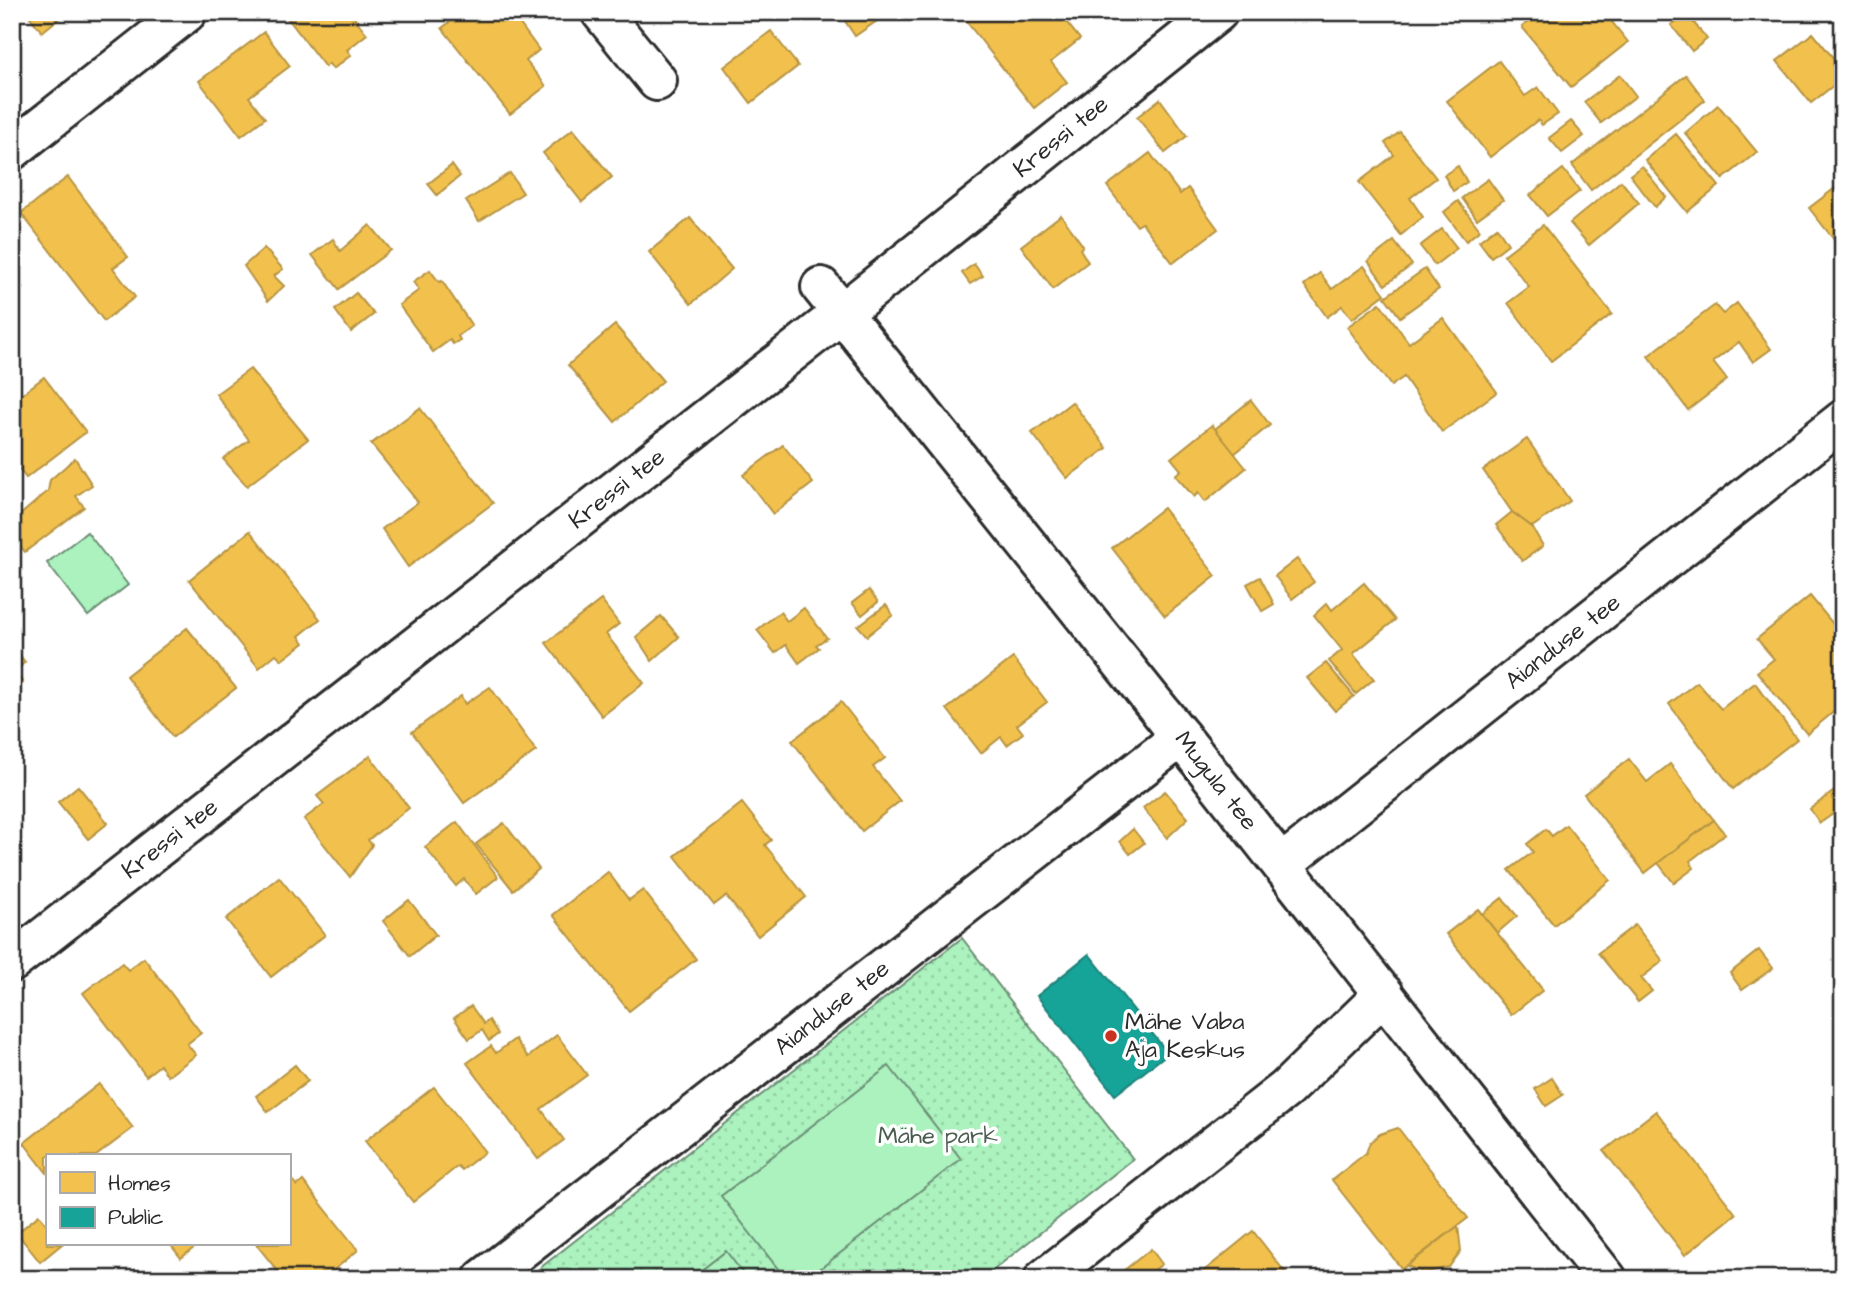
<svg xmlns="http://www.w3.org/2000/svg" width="1855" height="1291" font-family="'Architects Daughter',sans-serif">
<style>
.grass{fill:url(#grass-dots);stroke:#6b8e74;stroke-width:2}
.garden{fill:#abf2be;stroke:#6b8e74;stroke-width:2}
.homes{fill:#f2c14e;stroke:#b69444;stroke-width:2}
.public{fill:#17a398;stroke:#1d7f77;stroke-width:2}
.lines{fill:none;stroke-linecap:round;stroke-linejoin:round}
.street-casing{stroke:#2b2b2b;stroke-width:44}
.street{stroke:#fff;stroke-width:38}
.poi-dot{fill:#c8321e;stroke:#fff;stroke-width:2.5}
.labels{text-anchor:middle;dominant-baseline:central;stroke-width:7;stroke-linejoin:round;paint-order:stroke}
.street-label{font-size:24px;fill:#2b2b2b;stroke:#fff}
.poi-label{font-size:24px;fill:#2b2b2b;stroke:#fff;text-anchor:start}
.park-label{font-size:24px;fill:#4b5d50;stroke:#fff}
</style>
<defs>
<pattern id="grass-dots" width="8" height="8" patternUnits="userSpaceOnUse" patternTransform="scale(1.75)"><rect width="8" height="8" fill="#abf2be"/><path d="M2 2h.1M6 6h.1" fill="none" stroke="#93d0a3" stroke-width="1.8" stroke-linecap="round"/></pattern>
</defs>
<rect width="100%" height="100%" fill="#fff"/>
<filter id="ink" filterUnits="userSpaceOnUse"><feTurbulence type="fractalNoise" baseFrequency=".0143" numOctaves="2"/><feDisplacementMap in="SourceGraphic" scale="14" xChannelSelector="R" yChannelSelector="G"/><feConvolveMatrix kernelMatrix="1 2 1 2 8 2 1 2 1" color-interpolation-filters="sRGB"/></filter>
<g filter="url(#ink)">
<path class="grass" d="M962 938 1133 1159 982 1279H526Z"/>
<g class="garden">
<path d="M87 532 128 585 88 616 47 563Z"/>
<path d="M889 1066 961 1159 807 1279H786L721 1196Z"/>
<path d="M726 1251 747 1279H690Z"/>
</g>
<g class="homes">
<path d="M26 12H67L42 32Z"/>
<path d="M283 12H350L367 34 347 50 351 55 333 69 329 64 325 67Z"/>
<path d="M463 12H511L539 50 526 61 546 86 510 114 442 28Z"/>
<path d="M817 12H838L824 22Z"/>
<path d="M839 12H890L855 36Z"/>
<path d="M959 12H1044L1050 20 1059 13 1080 39 1051 62 1067 82 1034 108Z"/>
<path d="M1540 12H1604L1628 42 1571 87 1522 27Z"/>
<path d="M1686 13 1707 39 1692 51 1671 25Z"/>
<path d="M771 31 798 66 751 103 724 67Z"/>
<path d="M264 32 290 66 249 97 265 118 241 136 199 81Z"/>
<path d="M1813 33 1843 70V78L1811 103 1777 61Z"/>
<path d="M1499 61 1525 96 1538 87 1558 114 1542 125 1538 120 1490 157 1447 101Z"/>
<path d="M1620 75 1636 96 1601 123 1584 102Z"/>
<path d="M1686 75 1705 100 1591 190 1572 165Z"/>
<path d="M1160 99 1187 136 1165 153 1137 117Z"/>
<path d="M1718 105 1757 152 1723 179 1685 133Z"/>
<path d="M1571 121 1584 136 1562 153 1549 138Z"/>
<path d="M573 129 612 177 582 202 543 153Z"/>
<path d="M1400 132 1436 178 1410 198 1423 217 1401 235 1359 182 1394 155 1385 143Z"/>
<path d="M1676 134 1719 186 1687 212 1645 160Z"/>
<path d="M1150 153 1180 194 1188 188 1218 229 1173 263 1142 223 1137 226 1107 186Z"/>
<path d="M452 165 460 176 437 195 428 184Z"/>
<path d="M1458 166 1467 182 1453 191 1444 175Z"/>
<path d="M1642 166 1666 197 1655 207 1630 175Z"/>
<path d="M1563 169 1580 191 1547 216 1530 195Z"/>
<path d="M510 173 523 193 479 221 466 201Z"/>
<path d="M68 177 128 257 113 268 135 297 104 321 21 213Z"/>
<path d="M1488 179 1503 200 1477 219 1462 198Z"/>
<path d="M1621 181 1639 203 1589 245 1570 223Z"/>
<path d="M1843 182V251L1809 208Z"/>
<path d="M1458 201 1480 230 1466 241 1444 212Z"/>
<path d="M1061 215 1083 246 1080 249 1088 262 1053 289 1021 246Z"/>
<path d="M690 218 732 269 691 304 649 252Z"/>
<path d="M370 225 391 250 339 289 312 255 333 239 340 251Z"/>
<path d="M1543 225 1612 314 1551 361 1508 303 1529 287 1504 255Z"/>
<path d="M1497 227 1508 244 1491 257 1479 241Z"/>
<path d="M1442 229 1457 248 1435 265 1420 246Z"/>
<path d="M1394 241 1412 265 1385 285 1368 261Z"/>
<path d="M264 248 283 269 274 276 284 286 268 301 244 266Z"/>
<path d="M974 264 983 276 970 284 962 273Z"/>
<path d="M1364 266 1385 294 1352 319 1342 306 1327 317 1304 285 1320 273 1332 289Z"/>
<path d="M1425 269 1439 289 1400 317 1385 297Z"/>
<path d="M430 270 439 282 442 281 472 326 458 336 460 340 453 344 450 340 433 352 399 305 419 290 413 282Z"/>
<path d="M12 274 23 288 12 297Z"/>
<path d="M356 293 374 314 351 332 335 310Z"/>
<path d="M1380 303 1409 343 1443 318 1497 392 1442 432 1404 377 1391 386 1347 327Z"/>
<path d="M1737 303 1771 349 1753 362 1739 342 1713 362 1727 380 1688 410 1648 356 1715 305 1723 314Z"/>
<path d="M615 325 663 381 615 422 568 365Z"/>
<path d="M250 369 308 439 247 486 223 459 249 440 216 394Z"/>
<path d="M44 377 86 432 26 478 12 460V402Z"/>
<path d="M1251 400 1270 425 1234 454 1215 429Z"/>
<path d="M1072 402 1107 448 1067 478 1032 433Z"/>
<path d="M420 408 493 503 408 567 382 529 418 502 371 444Z"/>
<path d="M1212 425 1246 468 1205 502 1198 493 1194 497 1175 475 1181 470 1171 458Z"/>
<path d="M1527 439 1570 501 1532 527 1512 512 1483 470Z"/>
<path d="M783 445 813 483 773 514 743 475Z"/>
<path d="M75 458 92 485 76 496 84 507 25 552 12 537V522L48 491 50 480Z"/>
<path d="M1163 508 1216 576 1165 616 1112 548Z"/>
<path d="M1512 512 1532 527 1543 546 1522 561 1496 525Z"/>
<path d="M250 531 320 619 299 636 304 643 282 660 276 654 259 668 189 580Z"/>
<path d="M1297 559 1314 582 1292 599 1275 576Z"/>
<path d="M1260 577 1274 604 1262 611 1247 584Z"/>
<path d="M1364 583 1395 620 1353 654 1374 679 1356 694 1329 661 1342 650 1314 615 1327 603 1332 610Z"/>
<path d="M869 590 878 602 862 615 852 603Z"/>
<path d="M1810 596 1843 636V704L1807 734 1757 672 1774 659 1757 639Z"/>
<path d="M601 600 619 624 606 634 644 683 602 716 546 643Z"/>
<path d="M886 605 893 615 867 636 858 626Z"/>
<path d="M804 608 827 638 816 645 819 648 799 663 786 645 775 653 757 630 780 612 787 621Z"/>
<path d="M661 616 679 637 652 661 636 637Z"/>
<path d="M187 628 236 688 173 737 126 676Z"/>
<path d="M12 646 25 662 15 672 23 683 12 692Z"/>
<path d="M1013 658 1047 702 1017 725 1023 733 1007 745 1001 737 981 753 947 709Z"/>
<path d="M1326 663 1354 696 1335 711 1307 678Z"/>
<path d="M1697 682 1721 709 1755 683 1797 739 1733 789 1669 704Z"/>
<path d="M490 687 536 751 464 803 412 732 461 696 465 704Z"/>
<path d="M841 702 885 758 873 767 900 801 862 831 792 741Z"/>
<path d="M370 756 409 808 368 840 372 845 350 877 304 819 324 804 317 796Z"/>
<path d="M1629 759 1647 782 1670 764 1714 820 1645 873 1584 794Z"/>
<path d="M78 786 108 823 88 839 58 802Z"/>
<path d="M1165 791 1188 818 1167 838 1143 808Z"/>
<path d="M1833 792 1843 807 1820 823 1810 809Z"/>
<path d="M742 803 771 840 765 845 806 897 758 936 726 896 714 905 675 856Z"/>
<path d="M1714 820 1725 834 1690 861 1694 868 1674 883 1658 863Z"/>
<path d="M457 822 498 877 476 894 464 879 456 886 425 847Z"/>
<path d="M504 823 539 869 513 890 476 844Z"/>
<path d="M1566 825 1610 880 1554 925 1509 870 1533 852 1527 844 1546 829 1552 836Z"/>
<path d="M1133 829 1144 843 1130 854 1120 841Z"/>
<path d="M608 872 629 900 643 890 696 959 629 1011 553 915Z"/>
<path d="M279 877 325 935 271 977 226 919Z"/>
<path d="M1502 898 1517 916 1497 933 1482 914Z"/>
<path d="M409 900 436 935 410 956 383 921Z"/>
<path d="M1478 909 1543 990 1511 1015 1446 934Z"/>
<path d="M1635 925 1663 961 1641 978 1652 991 1638 1002 1598 953Z"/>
<path d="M1759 950 1773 968 1742 990 1730 973Z"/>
<path d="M144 958 201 1033 187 1044 196 1055 168 1076 160 1065 146 1076 83 993 122 963 128 970Z"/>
<path d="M471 1006 484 1024 489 1020 498 1034 489 1041 482 1030 469 1039 454 1018Z"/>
<path d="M557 1035 587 1075 541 1109 564 1140 538 1159 467 1063 491 1046 496 1053 515 1039 528 1057Z"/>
<path d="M295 1065 308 1081 268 1112 256 1096Z"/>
<path d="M1552 1078 1563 1095 1546 1106 1535 1089Z"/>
<path d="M99 1084 133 1128 96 1156H47V1173L24 1143Z"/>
<path d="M434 1087 485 1152 462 1170 458 1166 413 1202 365 1141Z"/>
<path d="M1656 1111 1736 1214 1685 1255 1604 1151Z"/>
<path d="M1398 1128 1468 1218 1402 1269 1332 1180 1366 1153 1370 1142 1380 1134Z"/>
<path d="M289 1175 297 1186 303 1181 358 1250 323 1279H284L256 1244H289Z"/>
<path d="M39 1215 47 1225V1244H62L40 1262 17 1233Z"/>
<path d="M1458 1226 1461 1251 1449 1267 1424 1273 1407 1266Z"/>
<path d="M1253 1231 1288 1276 1284 1279H1194Z"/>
<path d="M170 1244H199L181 1258Z"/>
<path d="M1151 1249 1162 1264 1143 1279H1113Z"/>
</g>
<path class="public" d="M1089 954 1168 1053 1115 1095 1037 996Z"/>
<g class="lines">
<g class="street-casing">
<g id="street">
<path d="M601 12 657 81"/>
<path d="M12 150 187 12"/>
<path d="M821 287 1181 737 1607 1279"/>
<path d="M1282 864 1843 420"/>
<path d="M12 962 842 313 1218 12"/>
<path d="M483 1279 1181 737"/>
<path d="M1044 1279 1286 1089 1384 994"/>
</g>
</g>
<use href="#street" class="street"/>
</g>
</g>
<circle class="poi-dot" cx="1111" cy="1036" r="7"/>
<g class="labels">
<g class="street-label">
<text transform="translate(1061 137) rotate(-39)">Kressi tee</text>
<text transform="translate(617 489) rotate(-38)">Kressi tee</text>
<text transform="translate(1563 642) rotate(-38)">Aianduse tee</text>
<text transform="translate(1216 781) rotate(52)">Mugula tee</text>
<text transform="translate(170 839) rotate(-38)">Kressi tee</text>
<text transform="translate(832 1008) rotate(-38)">Aianduse tee</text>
</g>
<g class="poi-label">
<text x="1125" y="1022">Mähe Vaba<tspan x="1125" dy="28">Aja Keskus</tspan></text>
</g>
<g class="park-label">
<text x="938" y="1136">Mähe park</text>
</g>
</g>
<rect width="1855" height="1291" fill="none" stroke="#fff" stroke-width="42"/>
<rect x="21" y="21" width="1813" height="1249" fill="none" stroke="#2b2b2b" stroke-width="2.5" filter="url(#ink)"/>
<rect x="46" y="1154" width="245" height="91" fill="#ffffff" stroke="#aaaaaa" stroke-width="2"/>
<rect x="60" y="1172" width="35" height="21" fill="#f2c14e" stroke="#aaaaaa" stroke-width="2"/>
<text x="108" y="1190" font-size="21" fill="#2b2b2b">Homes</text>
<rect x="60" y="1207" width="35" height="21" fill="#17a398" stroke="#aaaaaa" stroke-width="2"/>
<text x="108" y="1224" font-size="21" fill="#2b2b2b">Public</text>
</svg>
